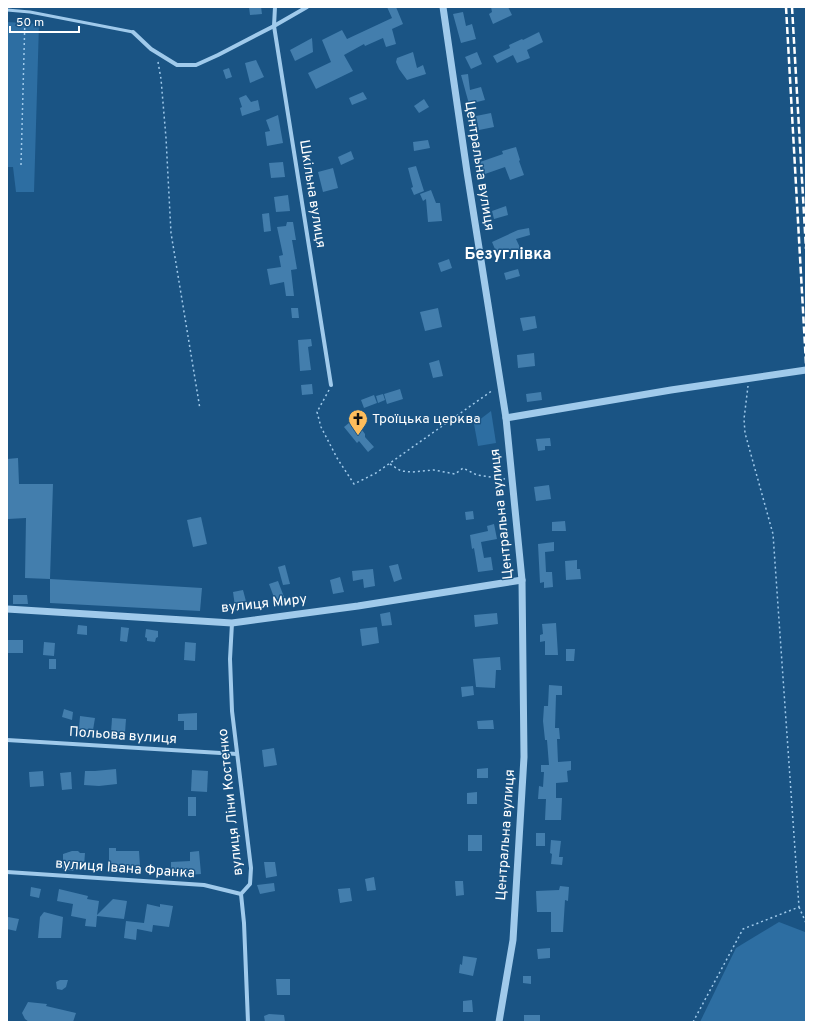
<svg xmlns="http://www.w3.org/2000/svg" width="813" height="1029" font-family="Overpass,sans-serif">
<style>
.green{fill:#2d6ea2}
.building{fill:#437ead}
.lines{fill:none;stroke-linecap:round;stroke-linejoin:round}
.path{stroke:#a0caeb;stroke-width:1.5;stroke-dasharray:2 3;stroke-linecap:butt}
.service{stroke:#a0caeb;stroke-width:3}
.minor{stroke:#a0caeb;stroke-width:4}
.tertiary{stroke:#a0caeb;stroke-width:7}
.rail{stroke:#fff;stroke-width:2.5;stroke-dasharray:7 3;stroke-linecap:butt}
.labels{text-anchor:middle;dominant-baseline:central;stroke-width:3;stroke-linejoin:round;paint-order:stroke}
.street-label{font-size:14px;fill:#fff;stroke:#1a5484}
.poi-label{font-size:14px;fill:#fff;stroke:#1a5484;text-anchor:start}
.quarter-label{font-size:16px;font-weight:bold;fill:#fff;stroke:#1a5484}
</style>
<rect width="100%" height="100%" fill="#1a5484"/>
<g class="green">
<path d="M7 22 39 24 34 192H16L13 167H7Z"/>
<path d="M491 411 496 443 478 446 474 424Z"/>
<path d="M779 922 805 932 806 954V1022H700L736 948Z"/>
</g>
<g class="building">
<path d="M249 7H261L262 14 250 15Z"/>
<path d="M387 7H396L403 24 392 29 396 44 386 47 383 38 365 46 364 44 344 55 353 71 316 89 308 73 331 62 322 40 342 30 347 39 392 18Z"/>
<path d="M491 7H508L512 15 493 24 489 14 492 12Z"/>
<path d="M463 12 466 26 472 24 476 39 461 43 453 14Z"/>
<path d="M539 32 543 42 527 50 530 58 517 63 513 55 497 63 493 56 510 48 509 45 522 39 523 40Z"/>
<path d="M312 38 313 52 295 61 290 50Z"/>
<path d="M413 52 417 68 423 65 426 74 407 80 399 69 396 62 397 58Z"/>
<path d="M477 52 482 64 471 69 465 57Z"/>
<path d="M256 60 264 77 250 83 245 63Z"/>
<path d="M229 68 232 77 226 79 223 70Z"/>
<path d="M468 74 470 90 481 87 485 100 469 104 461 75Z"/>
<path d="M363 92 367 99 352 105 349 98Z"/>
<path d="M246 95 251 102 258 100 260 110 242 116 240 108 242 107 239 98Z"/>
<path d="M424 99 429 107 419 113 414 106Z"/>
<path d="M491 113 494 127 479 130 476 116Z"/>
<path d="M278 115 283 143 267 146 265 132 270 131 266 120Z"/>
<path d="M428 140 430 148 414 151 413 142Z"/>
<path d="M516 147 520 160 519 161 524 175 510 180 505 167 485 174 480 162 503 154 502 151Z"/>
<path d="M351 151 354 159 341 165 338 157Z"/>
<path d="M283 162 285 177 271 178 269 163Z"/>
<path d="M416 166 424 191 414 195 411 188 413 187 408 168Z"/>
<path d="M333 168 338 188 323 192 318 172Z"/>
<path d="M431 190 436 203H440L442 221 428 222 426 199 423 201 420 194Z"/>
<path d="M288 195 290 211 276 212 274 197Z"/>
<path d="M506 206 508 215 494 219 492 211Z"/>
<path d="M269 213 271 231 264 232 262 214Z"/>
<path d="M287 222H293L296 240H292L297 269 291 270 294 296H286L284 282 270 285 267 269 281 267 279 256 283 255 277 227 286 226Z"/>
<path d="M529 228 530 235 516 239 524 256 515 260 510 250 497 254 492 242 518 230Z"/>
<path d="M449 259 452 268 441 272 438 263Z"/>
<path d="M518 269 520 276 506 280 504 273Z"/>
<path d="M291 308H298L299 318H292Z"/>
<path d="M438 308 442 327 425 331 420 312Z"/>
<path d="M535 316 537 328 523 331 520 318Z"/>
<path d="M311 339 312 346 308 347 311 370 300 371 298 340Z"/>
<path d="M534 353 535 366 518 368 517 355Z"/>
<path d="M439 360 443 376 433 378 429 363Z"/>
<path d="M312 384 313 394 302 395 301 385Z"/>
<path d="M400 389 403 399 387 404 384 394Z"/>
<path d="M541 392 542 400 527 402 526 394Z"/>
<path d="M383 394 385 400 378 403 376 396Z"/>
<path d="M374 395 377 403 364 408 361 400Z"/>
<path d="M354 419 365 434V437L374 447 368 452 359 441 357 443 344 427Z"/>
<path d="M550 438 551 446H545V450L538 451 536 439Z"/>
<path d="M18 458 19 484H53L50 579 25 578 26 518 8 519 7 459Z"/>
<path d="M549 485 551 499 536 501 534 487Z"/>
<path d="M473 511 474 519 466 520 465 512Z"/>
<path d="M201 517 207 544 193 547 187 520Z"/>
<path d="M565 521 566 531H552V522Z"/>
<path d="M494 524 497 539 481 542 484 558 491 557 493 570 478 572 474 548 472 549 470 535 488 531 487 526Z"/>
<path d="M554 542V551L545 552 546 572H552L553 587 544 588V582L540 583 538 544Z"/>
<path d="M577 560V569H580L581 579 566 580 565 561Z"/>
<path d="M398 564 402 579 394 582 389 566Z"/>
<path d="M285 565 290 584 283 585 278 567Z"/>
<path d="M373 569 375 586 364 588 363 579 353 581 352 571Z"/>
<path d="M340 577 344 592 333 594 330 580Z"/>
<path d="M50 579 202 588 200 611 50 603Z"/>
<path d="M278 581 284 597 275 600 269 584Z"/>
<path d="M243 590 247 605 235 606 233 592Z"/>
<path d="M13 595H27L28 604H13Z"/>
<path d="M390 612 392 625 382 626 380 614Z"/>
<path d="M497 613 498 624 475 627 474 615Z"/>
<path d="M556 623 558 655H545V641L540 642V635L543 634 542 624Z"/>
<path d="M78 625 87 626V635L77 634Z"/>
<path d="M121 627 129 628 127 642 120 641Z"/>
<path d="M377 627 379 643 362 646 360 629Z"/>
<path d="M146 629 158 631V637L156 638 155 642 147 641V638L145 637Z"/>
<rect x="7" y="640" width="16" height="13"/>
<path d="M44 642 55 643 54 656 43 655Z"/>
<path d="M185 642 196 643 195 661 184 660Z"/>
<path d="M566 649H575L574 661H566Z"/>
<path d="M500 657 501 670H496L495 688 476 687 473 659Z"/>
<rect x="49" y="659" width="7" height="10"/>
<path d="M549 685 562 686V695H556L555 728H559L560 739H557L558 762 571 761V770L567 771 568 782 556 783V798H562L561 820H545L546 799H538L539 786 543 787 544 772H541V765H549L547 740H545L543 721 544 706H548Z"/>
<path d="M473 686 474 695 462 697 461 687Z"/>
<path d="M64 709 73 712 72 720 62 717Z"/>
<path d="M197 713V730H184V721H178V714Z"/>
<path d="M80 716 95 718 93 730 79 729Z"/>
<path d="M112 718 126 719 125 733H111Z"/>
<path d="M493 720 494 729H478L477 721Z"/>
<path d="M274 748 277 765 264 767 262 750Z"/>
<path d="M488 768V778H477V769Z"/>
<path d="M116 769 117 784 99 786 84 785 85 771H95Z"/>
<path d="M192 770 208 771 207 792 191 791Z"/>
<path d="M43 771 44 786 30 787 29 772Z"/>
<path d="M71 772 72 789 62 790 60 773Z"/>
<path d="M477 792V804H467V793Z"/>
<rect x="188" y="797" width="8" height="19"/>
<rect x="536" y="833" width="9" height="13"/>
<rect x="468" y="835" width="14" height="16"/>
<path d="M551 840 561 841 559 857H563L562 865 551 864 552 854 550 853Z"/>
<path d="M109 848H116V851H139L140 866H116V873H109Z"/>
<path d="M72 851H78L80 853H85L84 866 74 869 73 871 63 869V854Z"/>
<path d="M199 851 201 874 171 876V862L190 861V852Z"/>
<path d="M264 862H275L277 876 266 878Z"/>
<path d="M374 877 376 890 367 891 365 879Z"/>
<path d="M455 881H463L464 895 456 896Z"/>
<path d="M274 883 275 891 260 894 257 885Z"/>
<path d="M560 886 569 887 568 901 565 900 563 932H551V912H537L536 891 559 890Z"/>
<path d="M31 887 41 889 39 898 30 896Z"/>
<path d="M350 888 352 901 340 903 338 889Z"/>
<path d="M59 889 88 896 87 899 99 901 97 915 113 899 127 901 124 919 97 916 96 927 85 926 86 919 71 916 73 904 57 901Z"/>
<path d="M147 904 160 907V904L173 906 169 927 153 925 152 932 137 929 136 940 124 938 126 921 144 923Z"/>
<path d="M44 912 63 917 61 938H38L40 917Z"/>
<path d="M8 917 19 919 16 931 7 929Z"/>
<path d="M550 948V958L538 959 537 949Z"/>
<path d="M463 956 477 958 473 976 459 973 460 964 462 965Z"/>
<path d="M523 976H531V984L523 983Z"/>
<path d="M276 979H290V995H277Z"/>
<path d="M60 980H68L66 987 62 990 57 989 56 982Z"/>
<path d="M472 1000 473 1012H463V1001Z"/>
<path d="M28 1002 47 1004 46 1006 76 1013 73 1022H29L25 1019 22 1013Z"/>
<path d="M269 1014 284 1015 285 1022H265L264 1016Z"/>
<rect x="524" y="1015" width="16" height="7"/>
</g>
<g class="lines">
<g class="path">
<path d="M158 62 161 79 166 138 171 233 200 409"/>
<path d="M21 165 25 17"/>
<path d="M329 390 317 412 321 427 337 458 354 484 376 473 493 390"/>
<path d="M390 464 401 471 412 472 434 470 455 474 463 468 477 475 505 479"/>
<path d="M799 907 806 923"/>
<path d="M693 1022 743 929 799 907 773 534 745 433 744 419 748 386"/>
</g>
<path class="service" d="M7 10 30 12 133 32"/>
<g class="minor">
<path d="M275 7 274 26 331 385"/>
<path d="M133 32 151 49 177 65H196L218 55 274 26 307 7"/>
<path d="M232 623 230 659 232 711 251 868 250 884 241 894 244 923 248 1022"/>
<path d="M7 740 237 754"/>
<path d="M7 872 204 885 241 894"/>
</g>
<g class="tertiary">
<path d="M443 7 467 172 506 418 522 580 524 757 513 940 499 1022"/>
<path d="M506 418 671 390 806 370"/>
<path d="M7 609 232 623 358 606 522 580"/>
</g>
<g class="rail">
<path d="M786 7 806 364"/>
<path d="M792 7 806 249"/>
</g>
</g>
<defs>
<g id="church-pin" transform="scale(1)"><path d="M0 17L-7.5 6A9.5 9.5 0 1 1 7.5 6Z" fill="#fdbd5c" stroke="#1a5484"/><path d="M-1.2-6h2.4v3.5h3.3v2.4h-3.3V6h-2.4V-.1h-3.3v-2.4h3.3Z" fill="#111"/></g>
</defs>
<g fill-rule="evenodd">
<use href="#church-pin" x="358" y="419"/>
</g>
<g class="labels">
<g class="street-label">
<text transform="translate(479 166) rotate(81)">Центральна вулиця</text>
<text transform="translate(312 194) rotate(81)">Шкільна вулиця</text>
<text transform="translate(502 514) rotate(-96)">Центральна вулиця</text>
<text transform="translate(264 604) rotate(-6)">вулиця Миру</text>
<text transform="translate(123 736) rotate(4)">Польова вулиця</text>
<text transform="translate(231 802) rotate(-96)">вулиця Ліни Костенко</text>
<text transform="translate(506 835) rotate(-86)">Центральна вулиця</text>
<text transform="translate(125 869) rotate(4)">вулиця Івана Франка</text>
</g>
<g class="poi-label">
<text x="372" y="419">Троїцька церква</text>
</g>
<g class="quarter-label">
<text x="508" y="255">Безуглівка</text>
</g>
</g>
<rect width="813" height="1029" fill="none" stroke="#ffffff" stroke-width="16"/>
<path d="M10 26v6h69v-6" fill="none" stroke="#ffffff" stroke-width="2"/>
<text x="16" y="26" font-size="12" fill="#ffffff" stroke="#1a5484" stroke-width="3" paint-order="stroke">50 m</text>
</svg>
